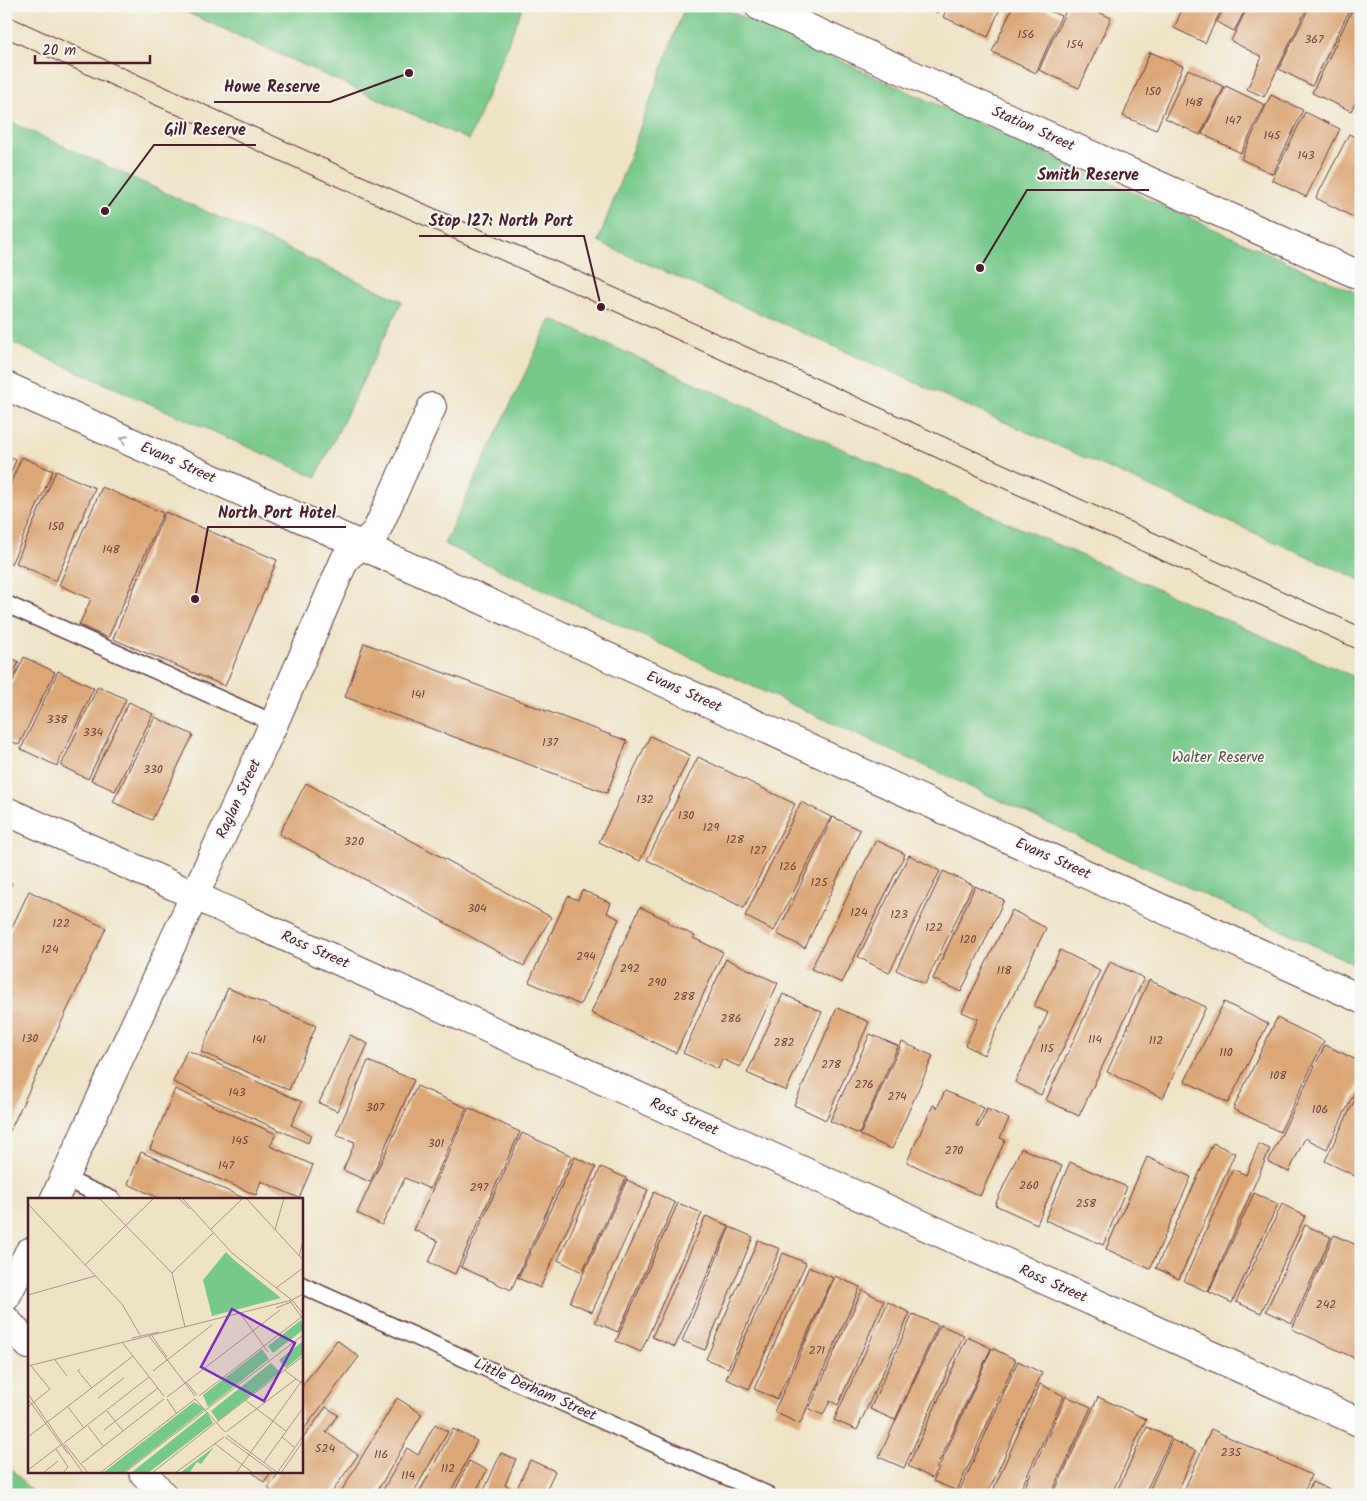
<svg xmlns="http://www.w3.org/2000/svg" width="1367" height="1501" font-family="Kalam,sans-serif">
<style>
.green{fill:#77c98b;stroke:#60745b}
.building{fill:#dba777}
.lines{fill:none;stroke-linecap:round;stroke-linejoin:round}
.lane-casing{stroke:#633c42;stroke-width:19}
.street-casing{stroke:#633c42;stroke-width:30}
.primary-casing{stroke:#633c42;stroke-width:30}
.lane{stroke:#fff;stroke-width:16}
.street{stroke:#fff;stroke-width:28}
.primary{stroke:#fff;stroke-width:28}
.tram{stroke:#4a1f2b;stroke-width:1}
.oneway{stroke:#ae9aa0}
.labels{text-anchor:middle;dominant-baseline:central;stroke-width:4;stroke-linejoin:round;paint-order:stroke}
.number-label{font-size:12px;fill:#6e413e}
.street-label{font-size:15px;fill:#4a1f2b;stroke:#f6f6f2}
.park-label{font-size:15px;fill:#585248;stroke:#f6f6f2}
.inset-road{fill:none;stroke:#ac9588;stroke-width:1}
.view{fill:#7b2cbf;fill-opacity:0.15;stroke:#7b2cbf;stroke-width:2.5}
.inset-edge{fill:none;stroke:#4a1f2b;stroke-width:2.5}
.leader{fill:none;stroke:#4a1f2b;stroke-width:2}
.callout-dot{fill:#4a1f2b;stroke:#f6f6f2;stroke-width:2}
.callout-label{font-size:16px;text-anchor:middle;font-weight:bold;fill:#4a1f2b;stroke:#f6f6f2;stroke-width:4;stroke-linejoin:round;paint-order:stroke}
</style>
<rect width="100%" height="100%" fill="#f6f6f2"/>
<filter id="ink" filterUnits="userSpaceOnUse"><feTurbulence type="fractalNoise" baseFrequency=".02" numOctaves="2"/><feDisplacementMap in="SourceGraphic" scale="10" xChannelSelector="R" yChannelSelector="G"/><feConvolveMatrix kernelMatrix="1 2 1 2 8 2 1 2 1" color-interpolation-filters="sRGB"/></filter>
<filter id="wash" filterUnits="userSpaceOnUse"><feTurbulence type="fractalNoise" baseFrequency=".0096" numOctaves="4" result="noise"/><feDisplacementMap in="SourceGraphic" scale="20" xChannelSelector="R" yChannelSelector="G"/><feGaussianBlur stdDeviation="1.12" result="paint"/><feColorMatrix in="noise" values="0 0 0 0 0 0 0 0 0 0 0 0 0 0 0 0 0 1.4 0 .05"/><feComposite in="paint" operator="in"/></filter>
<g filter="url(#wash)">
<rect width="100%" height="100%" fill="#eee3c6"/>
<g class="green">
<path d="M173 6H523L469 140Z"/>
<path d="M685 6H718L1361 295V580L598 242Z"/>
<path d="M6 120 402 301 316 477 6 340Z"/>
<path d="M551 319 1361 680V967L444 544Z"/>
<path d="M6 1463 35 1495H6Z"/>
</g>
<g id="blocks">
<g class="building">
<path d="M923 6H940L937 13Z"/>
<path d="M948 6H1001L988 37 943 17Z"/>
<path d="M1013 6H1039L1061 16 1036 73 992 52Z"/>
<path d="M1068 6H1086L1111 18 1079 88 1039 70Z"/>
<path d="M1175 6H1223L1205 43 1174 28 1182 10Z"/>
<path d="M1225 6H1247L1234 31 1217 22Z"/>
<path d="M1248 6H1308L1264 97 1247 89 1262 57 1231 41Z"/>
<path d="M1310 6H1345L1350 9 1312 86 1279 69Z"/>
<path d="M1352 10 1361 15V92L1351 111 1312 93Z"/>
<path d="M1150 52 1183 66 1156 130 1123 116Z"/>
<path d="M1188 69 1224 87 1200 135 1165 118Z"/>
<path d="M1226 86 1265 105 1241 153 1202 134Z"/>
<path d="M1271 95 1303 110 1273 174 1241 159Z"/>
<path d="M1305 112 1340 129 1306 197 1272 180Z"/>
<path d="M1349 134 1361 140V221L1316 198Z"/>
<path d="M6 455 16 460 6 484Z"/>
<path d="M22 457 53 471 11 564 6 562V493Z"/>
<path d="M56 471 95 488 56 581 16 563Z"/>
<path d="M102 487 163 513 108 638 79 625 91 599 59 585Z"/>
<path d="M165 512 277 560 225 686 113 639Z"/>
<path d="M364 643 627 741 607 793 345 697Z"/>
<path d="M6 655 19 662 6 687Z"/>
<path d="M24 657 55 672 19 745 6 739V695Z"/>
<path d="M58 671 94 688 57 766 21 749Z"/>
<path d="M98 686 126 699 88 779 61 766Z"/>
<path d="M129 702 153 714 115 791 91 780Z"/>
<path d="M155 717 193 735 152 820 113 802Z"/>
<path d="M650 736 690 755 640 861 599 842Z"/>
<path d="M698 757 795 804 744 908 647 860Z"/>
<path d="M306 783 551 917 524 966 402 899 279 834Z"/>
<path d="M801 802 831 817 774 931 745 916Z"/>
<path d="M833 817 860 830 805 948 777 934Z"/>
<path d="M876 840 905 854 842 983 811 969Z"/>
<path d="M909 855 940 871 889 973 858 957Z"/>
<path d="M943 871 973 885 925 984 896 970Z"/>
<path d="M6 880 12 883 6 896Z"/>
<path d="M975 886 1004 900 961 992 933 979Z"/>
<path d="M582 890 611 903 607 913 619 919 580 1005 529 982 568 896 578 900Z"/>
<path d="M29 891 106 928 6 1139V940Z"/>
<path d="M640 907 669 921 668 923 695 936 693 938 723 952 676 1053 591 1013Z"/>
<path d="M1012 910 1046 928 984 1055 965 1045 978 1019 962 1012Z"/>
<path d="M1060 950 1100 970 1041 1095 1015 1082 1048 1013 1034 1006Z"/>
<path d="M726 959 778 983 740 1067 722 1059 718 1069 683 1053Z"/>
<path d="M1110 962 1144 978 1079 1116 1046 1100Z"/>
<path d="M1149 980 1206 1007 1163 1098 1107 1072Z"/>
<path d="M228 988 316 1026 289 1090 201 1052Z"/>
<path d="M783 994 822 1012 786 1091 747 1073Z"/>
<path d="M1224 1002 1268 1024 1228 1103 1185 1081Z"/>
<path d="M837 1008 869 1022 826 1120 794 1105Z"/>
<path d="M1277 1018 1324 1041 1280 1132 1233 1109Z"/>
<path d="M870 1034 898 1046 859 1134 830 1121Z"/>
<path d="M350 1035 368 1044 337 1111 319 1103Z"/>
<path d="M902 1042 933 1056 892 1149 860 1135Z"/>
<path d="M1325 1045 1361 1062V1079L1327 1149 1305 1138 1289 1172 1268 1162Z"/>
<path d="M187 1050 302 1102 291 1125 311 1135 308 1143 173 1082Z"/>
<path d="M368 1061 414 1080 370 1182 343 1170 355 1142 336 1135Z"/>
<path d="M417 1086 467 1108 430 1189 405 1178 382 1225 357 1213Z"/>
<path d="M1361 1087V1179L1325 1161Z"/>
<path d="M175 1089 276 1134 270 1146 313 1165 299 1198 261 1181 256 1195 150 1149Z"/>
<path d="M945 1091 984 1108 976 1127H979L987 1109 1009 1119 1000 1138 1005 1140 980 1196 907 1162 933 1105 937 1108Z"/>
<path d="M469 1108 520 1132 455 1274 429 1262 438 1241 414 1230Z"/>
<path d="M522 1133 572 1156 511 1290 461 1267Z"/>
<path d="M1213 1143 1235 1153 1179 1279 1156 1268Z"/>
<path d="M1259 1144 1270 1149 1208 1292 1184 1281 1233 1169 1246 1175Z"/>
<path d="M1021 1148 1062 1166 1037 1224 995 1205Z"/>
<path d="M141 1152 248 1200H163L128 1184Z"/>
<path d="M575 1157 596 1167 540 1288 518 1278Z"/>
<path d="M1147 1157 1191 1177 1150 1269 1106 1249Z"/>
<path d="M1070 1162 1127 1187 1103 1245 1045 1220Z"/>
<path d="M601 1167 626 1178 582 1272 558 1260Z"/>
<path d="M627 1180 648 1190 592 1312 570 1302Z"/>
<path d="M654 1192 675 1203 618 1332 595 1322Z"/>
<path d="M1254 1193 1278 1204 1232 1303 1209 1292Z"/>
<path d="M678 1203 702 1213 641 1352 616 1341Z"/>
<path d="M1282 1204 1305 1216 1261 1313 1236 1302Z"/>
<path d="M706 1216 729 1226 675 1347 652 1337Z"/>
<path d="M1305 1225 1331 1237 1292 1323 1266 1311Z"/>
<path d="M730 1227 753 1237 705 1350 682 1341Z"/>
<path d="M1334 1235 1361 1247V1361L1292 1329Z"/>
<path d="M758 1240 780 1249 728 1368 706 1359Z"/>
<path d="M783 1253 806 1263 749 1389 726 1379Z"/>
<path d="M809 1267 833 1278 777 1399 754 1389Z"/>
<path d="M835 1276 860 1287 800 1424 774 1412Z"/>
<path d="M862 1290 884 1301 838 1405 830 1401 823 1415 809 1409Z"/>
<path d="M888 1302 910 1313 857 1430 834 1420Z"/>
<path d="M913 1314 938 1325 895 1420 870 1409Z"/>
<path d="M940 1325 964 1335 904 1468 879 1457Z"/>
<path d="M967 1337 991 1348 932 1478 908 1466Z"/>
<path d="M337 1340 359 1357 301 1433V1387Z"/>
<path d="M992 1348 1016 1360 957 1491 933 1481Z"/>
<path d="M1018 1361 1042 1373 987 1495H958Z"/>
<path d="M1040 1384 1064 1396 1018 1495H991Z"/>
<path d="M1066 1396 1091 1407 1051 1495H1021Z"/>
<path d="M1098 1397 1146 1419 1111 1495H1053Z"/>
<path d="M397 1398 422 1414 375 1495H339Z"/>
<path d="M326 1407 338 1415 326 1432 358 1455 330 1495H276L268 1488 279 1472H301V1441Z"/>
<path d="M435 1424 448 1432 412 1495H380L407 1448 418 1455Z"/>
<path d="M1147 1427 1171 1438 1144 1495H1115Z"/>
<path d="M453 1429 477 1441 449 1495H418Z"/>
<path d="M1211 1429 1311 1475 1303 1495H1182Z"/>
<path d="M1172 1440 1196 1451 1176 1495H1147Z"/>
<path d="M501 1453 516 1459 505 1485 514 1489 512 1495H482Z"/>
<path d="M530 1460 555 1471 544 1495H514Z"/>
<path d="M469 1461 487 1470 475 1493 478 1495H453Z"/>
<path d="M252 1472H271L264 1482Z"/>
<path d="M1312 1482 1336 1493 1335 1495H1306Z"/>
</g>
</g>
</g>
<g filter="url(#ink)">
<use href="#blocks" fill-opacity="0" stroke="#633c42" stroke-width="1"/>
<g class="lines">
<g class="lane-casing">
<g id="lane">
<path d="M6 604 274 723"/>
<path d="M65 1179 113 1200"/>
<path d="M301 1285 768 1495"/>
</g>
</g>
<g class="street-casing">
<g id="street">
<path d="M759 6 1361 276"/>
<path d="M6 386 423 573 1361 999"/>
<path d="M6 811C77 843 147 873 217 906L1361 1423"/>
<path d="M54 1200 274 723 345 559 376 532 432 407"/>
<path d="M6 1297 29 1252"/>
</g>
</g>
<g class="primary-casing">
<g id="primary">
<path d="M6 1320 29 1345"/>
<path d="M143 1472 163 1495"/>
</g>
</g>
<use href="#lane" class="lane"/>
<use href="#street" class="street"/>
<use href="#primary" class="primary"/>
<g class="tram">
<path d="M6 15 500 238 580 272 767 356 1361 627"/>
<path d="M6 38 579 295 1361 651"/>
</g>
</g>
<defs><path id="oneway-chevron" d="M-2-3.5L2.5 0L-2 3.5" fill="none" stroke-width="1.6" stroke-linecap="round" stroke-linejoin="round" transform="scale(1.25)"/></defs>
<use class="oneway" href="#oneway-chevron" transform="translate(124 439) rotate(-156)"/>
</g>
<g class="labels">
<g class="number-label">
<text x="1026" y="34">156</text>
<text x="1314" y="39">367</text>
<text x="1075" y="44">154</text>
<text x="1153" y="91">150</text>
<text x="1194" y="102">148</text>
<text x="1233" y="120">147</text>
<text x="1272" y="135">145</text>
<text x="1306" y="155">143</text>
<text x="56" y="526">150</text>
<text x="111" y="549">148</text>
<text x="418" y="694">141</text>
<text x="57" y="719">338</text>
<text x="93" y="732">334</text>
<text x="550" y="742">137</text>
<text x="153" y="769">330</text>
<text x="645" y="799">132</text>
<text x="686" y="815">130</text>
<text x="711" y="827">129</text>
<text x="735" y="839">128</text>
<text x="354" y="841">320</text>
<text x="758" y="850">127</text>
<text x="788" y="866">126</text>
<text x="819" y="882">125</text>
<text x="477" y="908">304</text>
<text x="859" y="912">124</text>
<text x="899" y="914">123</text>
<text x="61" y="923">122</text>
<text x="934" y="927">122</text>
<text x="968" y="939">120</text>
<text x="50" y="949">124</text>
<text x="586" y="956">294</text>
<text x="630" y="968">292</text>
<text x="1004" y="970">118</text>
<text x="657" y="982">290</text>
<text x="684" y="996">288</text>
<text x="731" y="1018">286</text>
<text x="30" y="1038">130</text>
<text x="259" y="1039">141</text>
<text x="1095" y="1039">114</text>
<text x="1156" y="1040">112</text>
<text x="784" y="1042">282</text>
<text x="1047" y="1048">115</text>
<text x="1226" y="1052">110</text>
<text x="831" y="1064">278</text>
<text x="1278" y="1075">108</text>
<text x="864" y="1084">276</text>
<text x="237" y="1092">143</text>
<text x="897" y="1096">274</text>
<text x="375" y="1107">307</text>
<text x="1320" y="1109">106</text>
<text x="240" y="1140">145</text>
<text x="436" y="1143">301</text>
<text x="954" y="1150">270</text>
<text x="226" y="1165">147</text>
<text x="1029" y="1185">260</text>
<text x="479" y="1187">297</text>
<text x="1086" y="1203">258</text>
<text x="1326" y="1304">242</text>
<text x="817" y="1350">271</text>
<text x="325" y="1448">524</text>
<text x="1231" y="1452">235</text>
<text x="381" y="1454">116</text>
<text x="448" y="1468">112</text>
<text x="408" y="1475">114</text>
</g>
<g class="street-label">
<text transform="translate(1033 129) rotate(24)">Station Street</text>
<text transform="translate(178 463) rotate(24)">Evans Street</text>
<text transform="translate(684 692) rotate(24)">Evans Street</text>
<text transform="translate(239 799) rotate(-65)">Raglan Street</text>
<text transform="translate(1053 859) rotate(24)">Evans Street</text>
<text transform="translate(315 950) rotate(24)">Ross Street</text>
<text transform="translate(684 1117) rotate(24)">Ross Street</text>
<text transform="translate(1053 1284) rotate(24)">Ross Street</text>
<text transform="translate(535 1390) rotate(24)">Little Derham Street</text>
</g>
<g class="park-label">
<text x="1218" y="758">Walter Reserve</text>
</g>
</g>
<g transform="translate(28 1198)">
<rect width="275" height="275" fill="#eee3c6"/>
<path d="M198 54 206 62 253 100 184 118 175 82ZM273 122 275 132 245 155 240 148ZM275 143V156L258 170 251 162ZM234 151 241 161 180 209 175 197ZM243 165 252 174 190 223 183 213ZM166 204 177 211 95 275H75ZM179 214 185 225 120 275H103ZM186 249 173 266 169 264 161 275H152Z" fill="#77c98b"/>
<path class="inset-road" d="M71 0 144 75 157 129M150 0 162 11M154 0 204 55 265 103 275 116M218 0 275 62M0 6 94 106 112 137M182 32 215 0M247 32 256 0M271 58 275 43M57 67 126 0M144 75 185 35M248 90 275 70M0 97 67 78M262 103 275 121M248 110 263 104M212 115 240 154M121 138 167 198M124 138 139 159M104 140 131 134M94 144 136 198M27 162 39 178M0 168 264 102 275 96M52 171 50 173 64 190M256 172 275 186M125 173 184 127M159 185 169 197M0 196 55 275M171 198 275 118M139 199 252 112M70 200 96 180M0 201 40 256M139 201 149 216M167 201 197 234M217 202 258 233M0 209 22 191 3 168M40 209 56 230M79 213 95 233M189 224 275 158M60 228 75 248M76 232 130 190M198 234 268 181M199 237 250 275M0 239 105 158M197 239 246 275M254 239 266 249M36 245 121 179M186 245 225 275M37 246 60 275M28 251 40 269 35 275M236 264 275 210M54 265 136 201M0 272 34 246M15 275 30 263M72 275 167 201M96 275 275 137M124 275 187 225M147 275 196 239M208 275 275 181M249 275 275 238M253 275 275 243"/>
<path class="view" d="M204 111 267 145 236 203 173 169Z"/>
<rect width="275" height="275" class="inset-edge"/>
</g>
<path class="leader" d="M409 73L330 102H214M105 211L154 145H256M980 268L1027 190H1149M601 307L584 236H419M195 599L208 527H346"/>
<g class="callout-dot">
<circle cx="409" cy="73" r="5"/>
<circle cx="105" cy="211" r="5"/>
<circle cx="980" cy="268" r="5"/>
<circle cx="601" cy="307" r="5"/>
<circle cx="195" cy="599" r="5"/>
</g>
<g class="callout-label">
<text x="272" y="92">Howe Reserve</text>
<text x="205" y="135">Gill Reserve</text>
<text x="1088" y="180">Smith Reserve</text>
<text x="501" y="226">Stop 127: North Port</text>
<text x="277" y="518">North Port Hotel</text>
</g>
<rect width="1367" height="1501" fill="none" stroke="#f6f6f2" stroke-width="25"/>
<path d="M35 55v8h115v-8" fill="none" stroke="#4a1f2b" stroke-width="2.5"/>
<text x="42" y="55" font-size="15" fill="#4a1f2b" stroke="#f6f6f2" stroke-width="4" paint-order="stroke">20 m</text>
</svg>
